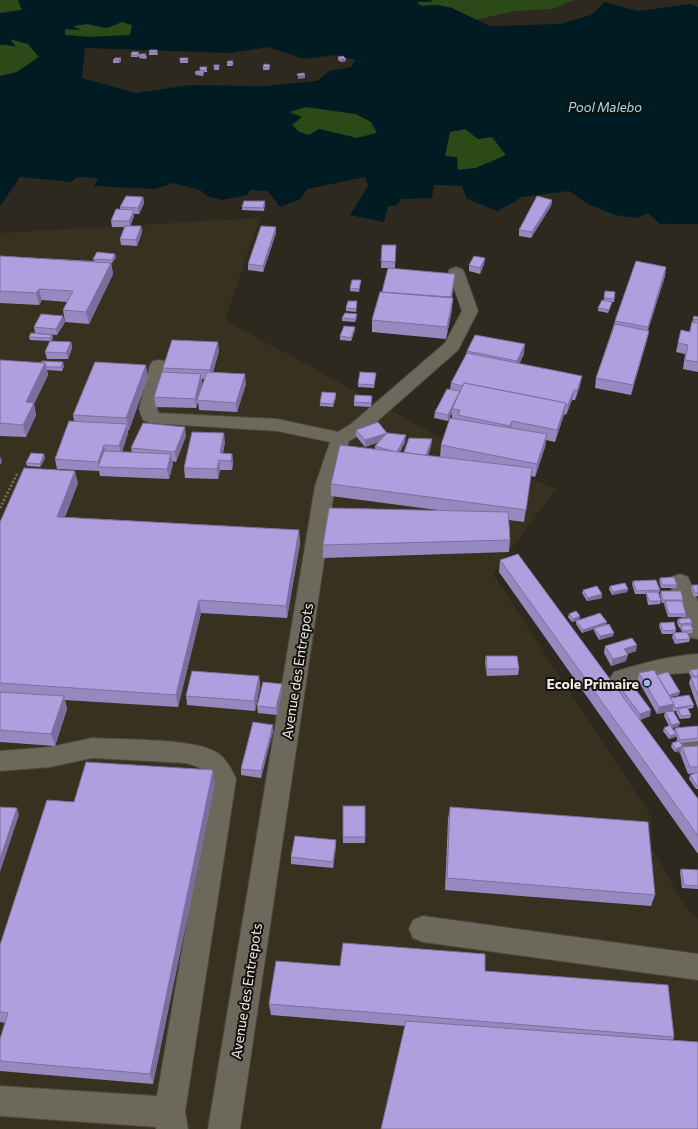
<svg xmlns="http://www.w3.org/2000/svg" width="698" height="1129" font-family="Commissioner,sans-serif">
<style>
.built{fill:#383120}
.green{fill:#2b4a17}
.water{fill:#001b22;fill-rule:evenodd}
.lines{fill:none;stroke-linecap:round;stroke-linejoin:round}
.minor-casing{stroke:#4b473e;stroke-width:2}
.path{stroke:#747067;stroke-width:2.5;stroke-dasharray:2 2;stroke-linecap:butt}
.minor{fill:#6c685b;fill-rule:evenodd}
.wall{fill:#9689c0;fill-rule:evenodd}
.shaded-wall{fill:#7a6f9c}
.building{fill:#af9fdf;stroke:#7a6f9c}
.poi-dot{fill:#9bb4fd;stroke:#14120e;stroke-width:1.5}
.labels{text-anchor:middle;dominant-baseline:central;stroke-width:4;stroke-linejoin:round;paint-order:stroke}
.far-water-label{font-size:13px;font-style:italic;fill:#9de2f5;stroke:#14120e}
.street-label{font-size:14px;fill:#f1efe8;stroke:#14120e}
.poi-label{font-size:14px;font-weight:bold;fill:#f1efe8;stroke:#14120e;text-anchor:end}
</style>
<rect width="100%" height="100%" fill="#2e291f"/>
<path class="built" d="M260 218 225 320 459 448 556 489 493 574 651 816 652 849 686 907 698 919V1129H0V233Z"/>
<g class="green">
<path d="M0 0H18L22 10 0 13Z"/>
<path d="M431 0H574L553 9 514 11 475 20 452 8 437 5 421 6 417 2H431Z"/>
<path d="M122 22 132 25 130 35 90 37 65 35V29L79 30 72 26 87 24 107 28Z"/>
<path d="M9 39 28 44 39 57 17 72 0 76V45L15 46Z"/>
<path d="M306 107 356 114 371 122 377 133 357 138 319 129 309 135 299 132 292 124 301 117 289 112Z"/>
<path d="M465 129 478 139 492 137 506 155 476 168 458 170 445 156 450 132Z"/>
</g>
<path class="water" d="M18 0H431L432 2H417L421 6 437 5 452 8 490 26 560 24 591 15 605 2 638 11 691 4 698 7V224H660L648 213 637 218 615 215 588 204 569 191 522 197 498 211 467 199 462 186 434 185 432 198 402 199 395 206H388L384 222 350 215 368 186 365 177 307 189 301 199 280 207 268 191 250 190 247 195 222 200 207 196 200 190 173 183 155 189 94 186 98 178 77 177 71 182 20 177 0 206V76L17 72 39 57 28 44 10 39 16 47 5 44 0 45V13L22 10ZM122 22 132 25 130 35 90 37 65 35V29L81 30 73 26 87 24 107 28ZM268 47 304 59 335 55 355 60 351 67 329 71 317 81 265 86 190 85 136 93 82 78 85 48 231 53ZM306 107 356 114 371 122 377 133 357 138 319 129 309 135 299 132 292 125 302 117 289 112ZM465 129 478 139 492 137 506 155 476 168 458 170 457 157 445 156 450 132Z"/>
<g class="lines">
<g class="minor-casing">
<g id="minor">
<path d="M456 267 462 269 464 272 478 311 458 350 365 432 349 441 335 486 240 1129H208L315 486 330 442 277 431 150 423 143 420 139 409 150 365 153 361 159 360 165 361 168 365 157 409 159 413 277 419 338 432 351 424 445 343 462 311 448 272 450 269Z"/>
<path d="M680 574 688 577 698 602V639L690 637 687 631 669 582 672 577Z"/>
<path d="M698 654V672L670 674 622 687 614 684 610 678 614 672C642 663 669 656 698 654Z"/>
<path d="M698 733V753L687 755 678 752 675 745 678 738Z"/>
<path d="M92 738C123 740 188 738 214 751 225 756 231 768 236 779L185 1112 188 1129H156V1127L0 1116V1086L157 1096 211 780C205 769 197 766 186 763L92 758 50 767 0 771V751L50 747Z"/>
<path d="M423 916 698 954V980L423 942 413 938 409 929 413 920Z"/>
</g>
</g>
<path class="path" d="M0 508 17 474"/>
<use href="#minor" class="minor"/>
</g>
<g class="wall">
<path d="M157 50 158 55H149V52Z"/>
<path d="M139 52V55L138 57H131V55Z"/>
<path d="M140 54 147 56 146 59 139 58V56Z"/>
<path d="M338 57 346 59V61L341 62 338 60Z"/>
<path d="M121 58V61L119 63H113V60Z"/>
<rect x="180" y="58" width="8" height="5"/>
<path d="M227 63H234L232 66H227Z"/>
<path d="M219 65V70H214V67Z"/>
<path d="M270 65V67L269 70H263V67Z"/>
<path d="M200 67 207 70V72H204L203 76 196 75 195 73 200 71Z"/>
<path d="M143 197 144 203 139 214H134V216L130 226H141L142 232 137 246 121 245 120 239 125 227H112L111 221 120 209V207Z"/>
<path d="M552 200 551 206 531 238 519 236V230Z"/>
<path d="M265 204 264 211 242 210V207Z"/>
<path d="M276 227V233L263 272 248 270V264Z"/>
<path d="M382 245H396L395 268H381Z"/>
<path d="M0 256 94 261 93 259 116 257 112 263H111L113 274 89 324 65 322 63 310 67 302 42 300 39 305 0 303Z"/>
<path d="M485 258 484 264 480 274 469 271V265Z"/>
<path d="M666 267 665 276 648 330 647 340 631 395 595 388 596 378 615 321Z"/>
<path d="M361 280 359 292 350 291V288Z"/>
<path d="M454 283 452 298V310L446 339 372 332V320L380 292Z"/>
<path d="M605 291 615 292 614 302H612L608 313 598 311V308L604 300Z"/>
<path d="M357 304 356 312 346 311V308Z"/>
<path d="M694 316 698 317V372L683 369 685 354 676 352 681 330 689 332Z"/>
<path d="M357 317 355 322 342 321V318Z"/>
<path d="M65 322 57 335 35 333 34 327Z"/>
<path d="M355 330 351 341 340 340V336Z"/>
<path d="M52 335 53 338 51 341 71 342 72 348 68 359H47L45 352 50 341 30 340 29 337Z"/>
<path d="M219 351 213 372 246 384 237 412 199 410 198 402 196 408 156 407 154 397 163 372V368ZM202 379H205L200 392 202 383Z"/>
<path d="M467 351 524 354 519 364 580 386 575 400H572L566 415 564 414 555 442 546 440 545 447 535 477 531 476 524 522 509 520 510 540 509 552 323 558V545L437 510 331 496V484L375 449V446L379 442 365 447 356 436V430L387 433 405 442 400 452 404 453V452L432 439 431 446 428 456 440 457 441 445 452 418V413L448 421 434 418 435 412 450 389 451 383 466 354Z"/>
<path d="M0 360 64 366 62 371 47 370 48 375 34 404 36 415 26 437 0 436Z"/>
<path d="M376 373 374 388 358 387V384Z"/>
<path d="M148 377 129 430H128V433L122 452 132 453 131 448 186 436 176 462 172 461 173 464 169 479 100 476 99 471 57 469 55 459 74 421 73 415Z"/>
<path d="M336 393V397L333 407 320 406V403Z"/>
<path d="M372 396 371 407 354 406V402Z"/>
<path d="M225 442 223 453 232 454 233 463 232 470H220L218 479 185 478 184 468Z"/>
<path d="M45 458 40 467 27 466 26 463Z"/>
<path d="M78 483 65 517 299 530 300 543 287 618 201 613 178 707 65 700 67 709 55 746 0 742V522Z"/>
<path d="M500 560 615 687 616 682 650 716 640 720 698 799V854L499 572Z"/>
<path d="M660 578 677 585 676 588H661L659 581Z"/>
<path d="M633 581 660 590 659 593 661 601 660 604 648 605 646 595V594H635L632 584Z"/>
<path d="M692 585H698V596L694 597 691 588Z"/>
<path d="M610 586 628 589 627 592 612 595 609 589Z"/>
<path d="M583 590 602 598 587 601 582 593Z"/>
<path d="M661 591 683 600V602L686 614 685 617H668L664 604 665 603H662L660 594Z"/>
<path d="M569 614 580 616 579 620 572 622 568 617Z"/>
<path d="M678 619 692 623 691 626 693 630 692 633H688L690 639 689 642 675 644 672 637 673 634H662L659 626 660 623 676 630 675 633 682 632 680 628 681 627 679 628 677 622Z"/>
<path d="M576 621 606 625 613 636 599 640 594 631V629L582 633 576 624Z"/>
<path d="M605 646 636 651 627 654 626 661 611 666 604 653Z"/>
<path d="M486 656 519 669 518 675 487 676 485 663Z"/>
<path d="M698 669V709L689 683 691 677 689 673 690 670Z"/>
<path d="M639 673 657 675 679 695 670 697 694 705 693 708 688 709 691 715 690 718 680 719 676 712 677 711H674L679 726 672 728 674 731 675 728 698 727V741L681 743 683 747 698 746V789H696L689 779 690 775 696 773 688 774 680 753 681 750 675 752 671 747 672 743 678 741 676 736 675 737 669 739 663 731 664 728 669 726 664 716 665 712 673 711 672 709V711L657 714 638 680Z"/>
<path d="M259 676 260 686 255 711 187 705 186 696Z"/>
<path d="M282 690 277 715 258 713 257 706Z"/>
<path d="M273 731 261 778 241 775V769Z"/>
<path d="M215 783 153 1084 0 1071V1061L5 1023 0 1022V945L74 802Z"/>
<rect x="343" y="806" width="22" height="37"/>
<path d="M450 807 655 895 651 906 445 890 448 819Z"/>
<path d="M336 846 333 868 291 864V857Z"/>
<path d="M681 869 698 870V889L682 888 680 872Z"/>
<path d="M340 966 485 971 674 1037 673 1040 405 1026 271 1015 269 1004Z"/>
</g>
<g class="shaded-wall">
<path d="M121 58V61L119 63V60Z"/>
<path d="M341 59H346V61L341 62Z"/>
<path d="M305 75V78L298 79V76Z"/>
<path d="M143 197 144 203 139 214 138 208Z"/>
<path d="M552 200 551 206 531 238 532 232Z"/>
<path d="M134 210V216L130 227 129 221Z"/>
<path d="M141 226 142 232 137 246 136 240Z"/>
<path d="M276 227V233L263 272V266Z"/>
<path d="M115 254 116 257 112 263V260Z"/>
<path d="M485 258 484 264 480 274V268Z"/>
<path d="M111 263 113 274 89 324 86 312Z"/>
<path d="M666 267 665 276 646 336 648 327Z"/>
<path d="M455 274 454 283 450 306 451 297Z"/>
<path d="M39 289 42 300 39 305 36 293Z"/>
<path d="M453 298 452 310 446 339 447 327Z"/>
<path d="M63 316 65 322 57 335 56 329Z"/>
<path d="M355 327V330L351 341V338Z"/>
<path d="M649 331 647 340 631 395 633 385Z"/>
<path d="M52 335 53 338 51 341 50 338Z"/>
<path d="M71 342 72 348 68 359 66 353Z"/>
<path d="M218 342 219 351 211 379 210 370Z"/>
<path d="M525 344 524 354 516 371 517 361Z"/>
<path d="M63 362 64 366 62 371 61 367Z"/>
<path d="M45 363 48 375 34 404 36 415 26 437 23 425 26 402Z"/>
<path d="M146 365 148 377 129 430 126 418Z"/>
<path d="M201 374 202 383 198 400H197L196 408 195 399Z"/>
<path d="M245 374 246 384 237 412 236 403Z"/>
<path d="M582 376 580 386 575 400 577 391Z"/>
<path d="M574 390 572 400 566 415 568 405Z"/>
<path d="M460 391 459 398 452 409V413L448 421V415Z"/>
<path d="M336 393V397L333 407V404Z"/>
<path d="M566 403 564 415 555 442 557 430Z"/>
<path d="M512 421 510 433 508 438 510 426Z"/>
<path d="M127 424 128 433 121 455 119 446Z"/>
<path d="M185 427 186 436 176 462 175 452Z"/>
<path d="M224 433 225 442 221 460 220 453Z"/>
<path d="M387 433V439L365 447V440Z"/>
<path d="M547 434 545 447 535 477 537 464Z"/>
<path d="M406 435 405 442 396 459V453Z"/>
<path d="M432 439 431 446 425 463V457Z"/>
<path d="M104 445 106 454 99 467 98 462Z"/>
<path d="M44 454 45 458 40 467V464Z"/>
<path d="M171 454 173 464 169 479 167 469Z"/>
<path d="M232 454 233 463 232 470 231 461Z"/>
<path d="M0 456 2 462 0 465Z"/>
<path d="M219 460 220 470 218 479 217 469Z"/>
<path d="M75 471 78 483 60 529 57 517Z"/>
<path d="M299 530 300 543 287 618 286 606Z"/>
<path d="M628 589 627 592 612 595 613 592Z"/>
<path d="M602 594V598L587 601 588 598Z"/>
<path d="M199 600 201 613 178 707 176 695Z"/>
<path d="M580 616 579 620 572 622 573 619Z"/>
<path d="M607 622 606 625 594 628V629L582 633 583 630Z"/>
<path d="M614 633 613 636 599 640 600 636Z"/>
<path d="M637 645 636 651 622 656 624 649Z"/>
<path d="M628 655 626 661 611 666 613 659Z"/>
<path d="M259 676 260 686 255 711 254 701Z"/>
<path d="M282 684V690L277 715 276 708Z"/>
<path d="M680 692 679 695 668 698 669 695Z"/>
<path d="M64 696 67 709 55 746 51 734Z"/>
<path d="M674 704 672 711 657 714 659 707Z"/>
<path d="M651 710 650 716 639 720 640 714Z"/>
<path d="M680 723 679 726 671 728 672 725Z"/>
<path d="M273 725V731L261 778V771Z"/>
<path d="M676 734 675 737 669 739 670 736Z"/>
<path d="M682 747 681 750 675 752 676 749Z"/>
<path d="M213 770 215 783 153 1084 150 1074Z"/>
<path d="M17 808 19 815 0 872V859Z"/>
<path d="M336 840V846L333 868V862Z"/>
</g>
<g class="building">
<path d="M150 50H157V52H149Z"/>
<path d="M132 52H139L137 55H131Z"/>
<path d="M140 54H146L145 56H139Z"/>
<path d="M343 56 346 59H341L338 57Z"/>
<path d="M115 58H121L119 60H113Z"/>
<path d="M180 58H188V60L180 61Z"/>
<path d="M228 61H233L232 64 227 63Z"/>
<path d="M264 64 270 65 269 67H263Z"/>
<rect x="214" y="65" width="5" height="2"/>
<path d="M200 67H207L206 70H200Z"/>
<path d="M196 71H204L203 73H195Z"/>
<path d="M304 73 305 75 298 76 297 74Z"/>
<path d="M126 196 143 197 138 208 120 207Z"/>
<path d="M537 196 552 200 532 232 519 230Z"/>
<path d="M244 201H265L263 208 242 207Z"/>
<path d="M116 209 134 210 129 221H111Z"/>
<path d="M125 226H141L136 240 120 239Z"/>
<path d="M261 226 276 227 263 266 248 264Z"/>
<path d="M382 245H396L395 262 381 261Z"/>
<path d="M97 252 115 254 112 260 93 259Z"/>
<path d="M0 256 111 263 86 312 63 310 73 291 39 289 36 293 0 291Z"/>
<path d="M474 256 485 258 480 268 469 265Z"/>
<path d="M636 261 666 267 648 327 615 321Z"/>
<path d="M388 268 455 274 451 297 382 292Z"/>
<path d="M352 280H361L359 289 350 288Z"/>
<path d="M605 291 615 292 614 299 604 298Z"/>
<path d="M380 292 453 298 447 327 372 320Z"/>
<path d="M602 300 612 302 609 310 598 308Z"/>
<path d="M348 301H357L356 309 346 308Z"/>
<path d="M345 313 357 314 355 319 342 318Z"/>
<path d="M41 314 63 316 56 329 34 327Z"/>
<path d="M694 316 698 317V320L693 319Z"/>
<path d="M695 320H698V323L694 322Z"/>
<path d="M692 322 698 323V362L685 360 688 345 678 343 681 330 690 332Z"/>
<path d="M615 324 649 331 633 385 596 378Z"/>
<path d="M344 326 355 327 351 338 340 336Z"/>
<path d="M31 333 52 335 50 338 29 337Z"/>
<path d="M475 335 525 344 517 361 467 351Z"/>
<path d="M172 340 218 342 210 370 163 368Z"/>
<path d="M50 341 71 342 66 353 45 352Z"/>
<path d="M467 353 582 376 577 391 574 390 568 405H566V403L464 383 462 386 451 383Z"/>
<path d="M0 360 45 363 26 402 34 403 23 425 0 423Z"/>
<path d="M42 361 63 362 61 367H46L45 363 41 362Z"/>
<path d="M95 362 146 365 126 418 73 415Z"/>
<path d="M162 372 201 374 195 399 154 397Z"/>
<path d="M207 372 245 374 236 403 197 400Z"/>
<path d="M360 372 376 373 374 385 358 384Z"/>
<path d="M464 383 566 403 557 430 512 421 510 426 458 415 460 410 452 409Z"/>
<path d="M447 389 460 391 448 415 435 412Z"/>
<path d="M322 392 336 393 333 404 320 403Z"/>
<path d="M355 395 372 396 371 403 354 402Z"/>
<path d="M450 418 547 434 537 464 441 445Z"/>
<path d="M69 421 127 424 119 446 104 445 98 462 55 459Z"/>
<path d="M378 422 387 433 365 440 356 430Z"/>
<path d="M143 423 185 427 175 452 131 448Z"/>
<path d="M192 432 224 433 220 453 232 454 231 461 219 460 217 469 184 468Z"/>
<path d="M387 433 406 435 397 452 392 451 375 446Z"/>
<path d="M409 438 432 439 426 455 414 454 404 452Z"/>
<path d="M340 445 532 468 526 510 331 484Z"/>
<path d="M104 451 171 454 167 469 98 467Z"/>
<path d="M31 453 44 454 40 464 26 463Z"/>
<path d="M24 468 75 471 57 517 299 530 286 606 199 600 176 695 0 683V522Z"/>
<path d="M329 508 508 512 510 540 323 545Z"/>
<path d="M518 554 698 799V836L500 560Z"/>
<path d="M674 577 677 585H662L660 578Z"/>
<path d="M656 580 660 590 636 591 633 581Z"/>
<path d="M625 583 628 589 613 592 610 586Z"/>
<path d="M692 585H698V593H695Z"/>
<path d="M597 586 602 594 588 598 583 590Z"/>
<path d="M661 591H681L683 600H663Z"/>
<path d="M646 592H658L661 601H649Z"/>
<path d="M665 601H682L686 614H669Z"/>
<path d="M576 611 580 616 573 619 569 614Z"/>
<path d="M600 613 607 622 583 630 576 621Z"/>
<path d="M690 618 692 623 680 624 678 619Z"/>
<path d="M674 622 676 630 663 631 660 623Z"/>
<path d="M609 624 614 633 600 636 594 628Z"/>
<path d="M681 625H691L693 630 683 631Z"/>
<path d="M687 632 690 639 676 640 673 633Z"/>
<path d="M632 638 637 645 624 649 628 655 613 659 605 646Z"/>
<path d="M486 656H517L519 669H487Z"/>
<path d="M698 669V676H694L690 670Z"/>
<path d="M654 670 674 704 659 707 639 673Z"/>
<path d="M192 671 259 676 254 701 186 696Z"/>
<path d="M668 672 680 692 669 695 657 675Z"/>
<path d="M691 677H698V696Z"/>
<path d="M627 678 651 710 640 714 616 682Z"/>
<path d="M263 682 282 684 276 708 257 706Z"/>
<path d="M0 692 64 696 51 734 0 730Z"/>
<path d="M689 695 694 705 675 708 674 706V704L670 698Z"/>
<path d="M687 707 691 715 681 716 678 709Z"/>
<path d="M673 711 680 723 672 725 665 712Z"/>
<path d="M253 722 273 725 261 771 241 769Z"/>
<path d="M670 725 676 734 670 736 664 728Z"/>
<path d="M697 726 698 727V738L680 740 675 728Z"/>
<path d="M679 741 683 746 676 749 672 743Z"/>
<path d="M698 746V767H690L682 747Z"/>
<path d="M86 762 213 770 150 1074 0 1061V1039L8 1013 0 1012V945L47 800 74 802Z"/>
<path d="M698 772V786H697L690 775Z"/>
<rect x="343" y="806" width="22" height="31"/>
<path d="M0 807 17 808 0 859Z"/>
<path d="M450 807 648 822 655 895 447 878Z"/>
<path d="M295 836 336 840 333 862 291 857Z"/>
<path d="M681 869 698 870V886L684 885Z"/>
<path d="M343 943 485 954V971L668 985 674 1037 269 1004 276 961 340 966Z"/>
<path d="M406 1021 698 1042V1129H381Z"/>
</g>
<circle class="poi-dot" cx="647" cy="683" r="4"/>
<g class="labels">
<g class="far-water-label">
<text x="605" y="107">Pool Malebo</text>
</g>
<g class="street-label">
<text transform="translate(297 671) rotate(-81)">Avenue des Entrepots</text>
<text transform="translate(246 991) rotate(-81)">Avenue des Entrepots</text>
</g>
<g class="poi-label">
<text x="639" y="683">Ecole Primaire</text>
</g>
</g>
</svg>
